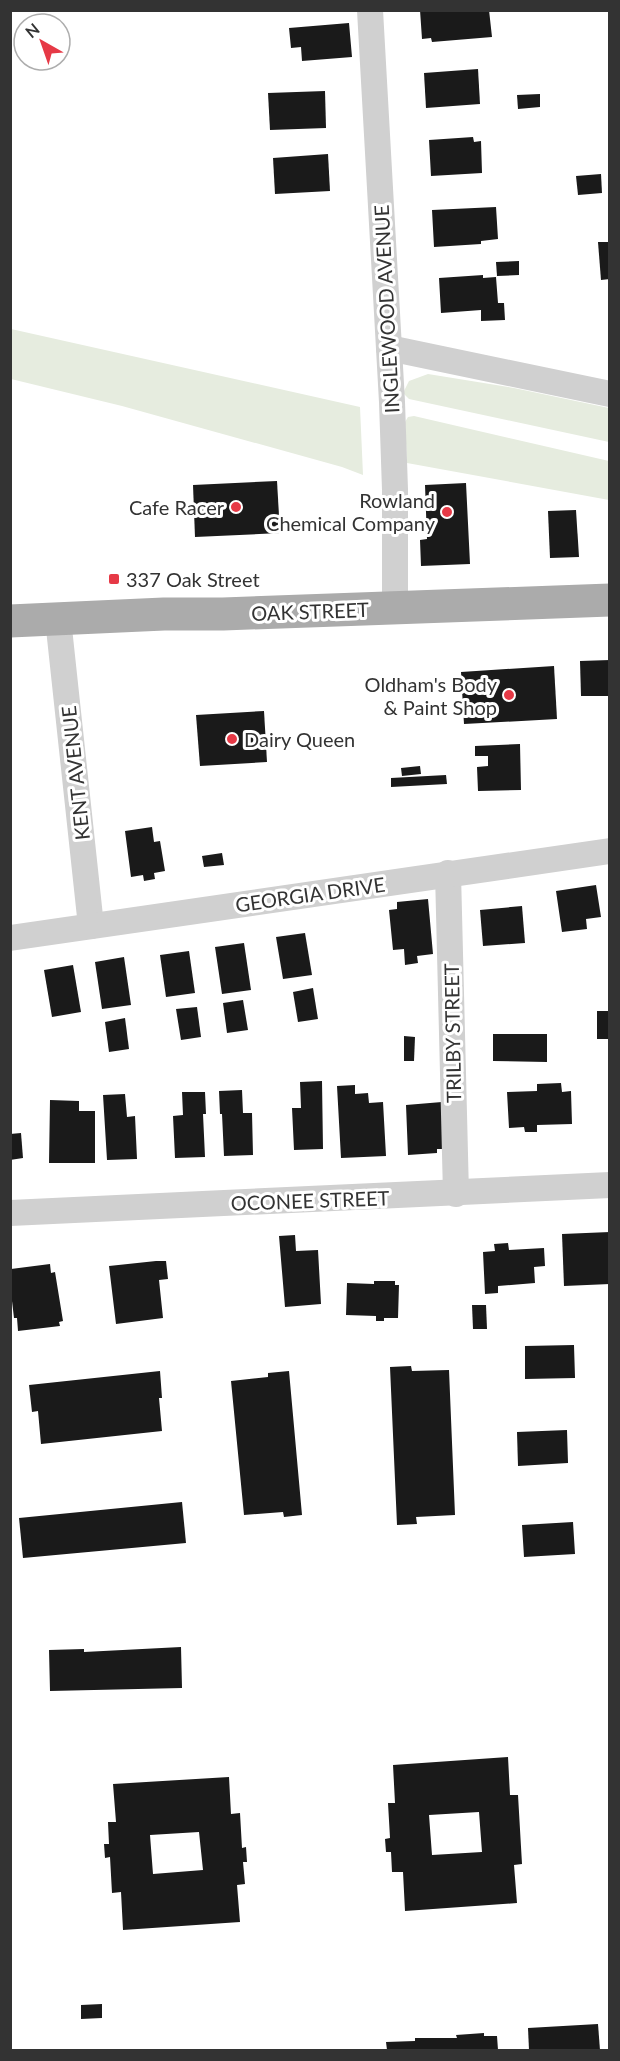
<svg xmlns="http://www.w3.org/2000/svg" width="620" height="2061" font-family="Lato,sans-serif">
<style>
.green{fill:#e6ecdf}
.building{fill:#1a1a1a;fill-rule:evenodd}
.lines{fill:none;stroke-linecap:round;stroke-linejoin:round}
.minor{stroke:#d0d0d0;stroke-width:26}
.primary{stroke:#ababab;stroke-width:33}
.poi-dot{fill:#e63946;stroke:#fff;stroke-width:2}
.labels{text-anchor:middle;dominant-baseline:central;stroke-width:6;stroke-linejoin:round;paint-order:stroke}
.street-label{font-size:20px;fill:#333;stroke:#fff}
.poi-label{font-size:20px;fill:#333;stroke:#fff;text-anchor:end}
</style>
<rect width="100%" height="100%" fill="#fff"/>
<g class="green">
<path d="M11 329 360 407 363 475 342 467 122 406 11 379Z"/>
<path d="M428 374 514 388 609 408V442L409 399 403 393 409 381Z"/>
<path d="M414 416 609 461V500L407 463 405 422 408 417Z"/>
</g>
<g class="building">
<path d="M420 10H489L492 37 432 42 431 38 422 39Z"/>
<path d="M349 23 352 57 302 61 301 47 291 48 289 28Z"/>
<path d="M478 69 480 104 426 108 424 73Z"/>
<path d="M325 91 326 128 270 130 268 93Z"/>
<path d="M540 94V107L518 109 517 95Z"/>
<path d="M473 137 474 142 481 141 482 173 431 176 429 140Z"/>
<path d="M328 154 330 191 275 194 273 158Z"/>
<path d="M601 174 602 193 578 195 576 176Z"/>
<path d="M496 207 498 239 481 241V244L434 247 432 210Z"/>
<path d="M598 242H610V279L601 280Z"/>
<path d="M519 261V275L497 276 496 262Z"/>
<path d="M483 275V278L496 277 498 303H504L505 320 481 321V310L441 313 439 278Z"/>
<path d="M277 481 280 533 195 537 193 485Z"/>
<path d="M466 483 470 564 421 566 420 540 427 539 425 485Z"/>
<path d="M576 510 579 557 550 558 548 511Z"/>
<path d="M610 660V696H581L580 661Z"/>
<path d="M554 666 557 719 464 724 461 672Z"/>
<path d="M264 711 267 762 200 766 196 715Z"/>
<path d="M520 744 521 790 478 791 477 767 488 766V756H475V746Z"/>
<path d="M420 766 421 774 402 776 401 768Z"/>
<path d="M446 775 447 784 391 787V778Z"/>
<path d="M152 827 154 842 160 841 165 871 154 873 155 879 144 881 143 875 131 877 125 831Z"/>
<path d="M222 853 224 865 204 867 202 856Z"/>
<path d="M596 885 601 917 586 919 587 929 562 932 556 891Z"/>
<path d="M428 899 433 954 417 956 418 963 405 965 404 949 393 950 389 910 397 909V902Z"/>
<path d="M522 906 525 943 483 946 480 910Z"/>
<path d="M305 933 312 975 283 979 276 937Z"/>
<path d="M244 943 251 990 222 994 215 947Z"/>
<path d="M189 951 195 993 166 997 160 955Z"/>
<path d="M124 957 131 1005 102 1009 95 962Z"/>
<path d="M73 965 81 1012 52 1017 44 970Z"/>
<path d="M313 988 318 1019 298 1022 293 992Z"/>
<path d="M243 1000 248 1030 227 1033 223 1003Z"/>
<path d="M197 1007 201 1037 181 1040 176 1009Z"/>
<rect x="597" y="1011" width="13" height="28"/>
<path d="M125 1018 129 1049 109 1052 105 1022Z"/>
<path d="M493 1034H547V1062L493 1061Z"/>
<path d="M404 1036 415 1037 414 1061H404Z"/>
<path d="M322 1081 323 1149 294 1150 292 1108H301L300 1082Z"/>
<path d="M561 1083 562 1092 571 1091 572 1124 537 1125V1132H525L524 1127 509 1128 507 1092 537 1091V1084Z"/>
<path d="M355 1085V1094L368 1093 369 1103 383 1102 386 1156 341 1158 337 1086Z"/>
<path d="M242 1090 243 1113H252L253 1155 224 1156 222 1114H220L219 1091Z"/>
<path d="M182 1092H205L206 1114H203L205 1157 175 1158 173 1116 183 1115Z"/>
<path d="M125 1094 127 1117 135 1116 137 1159 107 1160 103 1095Z"/>
<path d="M50 1100 79 1101V1111H95V1163H49Z"/>
<path d="M442 1102 445 1149H437V1153L408 1155 406 1105Z"/>
<path d="M21 1133 23 1158 10 1160V1134Z"/>
<path d="M610 1232V1284L564 1286 562 1234Z"/>
<path d="M295 1235 296 1251 318 1250 321 1304 285 1307 279 1236Z"/>
<path d="M508 1243 509 1250 544 1248 545 1266 534 1267 535 1283 498 1286V1293L485 1294 483 1252 495 1251 494 1244Z"/>
<path d="M156 1261H166L168 1279 159 1280 163 1318 116 1324 109 1266Z"/>
<path d="M50 1264 51 1273 55 1272 63 1321 59 1322 60 1326 18 1331 17 1318H14L10 1284 11 1269Z"/>
<path d="M374 1281H395V1285H399L398 1318H384V1321H376V1316L346 1315 347 1283 374 1284Z"/>
<path d="M472 1305H486L487 1329H473Z"/>
<path d="M574 1345 575 1378 525 1379V1346Z"/>
<path d="M411 1366 412 1371 449 1370 455 1515 416 1517 417 1524 397 1525 390 1367Z"/>
<path d="M160 1371 162 1398H159L162 1431 41 1444 38 1411 32 1412 29 1385Z"/>
<path d="M289 1371 302 1515 284 1517 283 1512 244 1515 231 1381 268 1377V1373Z"/>
<path d="M567 1430 568 1463 518 1466 517 1432Z"/>
<path d="M182 1502 186 1543 23 1558 19 1518Z"/>
<path d="M573 1522 575 1554 524 1557 522 1525Z"/>
<path d="M181 1647 182 1688 50 1691 49 1650 84 1649V1652Z"/>
<path d="M508 1757 510 1795H518L522 1864 514 1865 517 1903 405 1911 403 1872H392L391 1852H386L385 1839 390 1838 388 1803H395L393 1765ZM479 1812 482 1852 432 1855 429 1815Z"/>
<path d="M229 1777 231 1814 240 1813 242 1848 246 1847 247 1862H243L245 1884 237 1885 240 1922 123 1930 121 1892 112 1893 110 1857 105 1858 104 1844H109L108 1822H116L113 1784ZM199 1832 203 1870 153 1874 150 1835Z"/>
<path d="M102 2004V2018L81 2019V2005Z"/>
<path d="M598 2024 600 2050H529L528 2028Z"/>
<path d="M484 2033V2036H497L498 2050H387L386 2042 415 2041V2038H457L456 2035Z"/>
</g>
<g class="lines">
<g class="minor">
<path d="M370 10 392 402 395 490V608"/>
<path d="M389 348 610 394"/>
<path d="M58 619 91 926"/>
<path d="M448 873 456 1194"/>
<path d="M10 938 610 851"/>
<path d="M10 1213 610 1185"/>
</g>
<path class="primary" d="M10 621 164 614H223L610 600"/>
</g>
<g class="poi-dot">
<circle cx="236" cy="507" r="6"/>
<circle cx="447" cy="512" r="6"/>
<rect x="108" y="573" width="12" height="12" rx="3"/>
<circle cx="509" cy="695" r="6"/>
<circle cx="232" cy="739" r="6"/>
</g>
<g class="labels">
<g class="street-label">
<text transform="translate(386 309) rotate(-93)">INGLEWOOD AVENUE</text>
<text transform="translate(310 611) rotate(-2)">OAK STREET</text>
<text transform="translate(75 773) rotate(-96)">KENT AVENUE</text>
<text transform="translate(310 894) rotate(-8)">GEORGIA DRIVE</text>
<text transform="translate(452 1033) rotate(-91)">TRILBY STREET</text>
<text transform="translate(310 1200) rotate(-2)">OCONEE STREET</text>
</g>
<g class="poi-label">
<text x="435" y="500">Rowland<tspan x="435" dy="23">Chemical Company</tspan></text>
<text x="224" y="507">Cafe Racer</text>
<text x="126" y="579" text-anchor="start">337 Oak Street</text>
<text x="497" y="684">Oldham's Body<tspan x="497" dy="23">&amp; Paint Shop</tspan></text>
<text x="244" y="739" text-anchor="start">Dairy Queen</text>
</g>
</g>
<rect width="620" height="2061" fill="none" stroke="#333333" stroke-width="24"/>
<g transform="translate(42 42) rotate(320)"><circle r="28" fill="#ffffff" stroke="#adadad" stroke-width="1.5"/>
<path d="M0-4.5L10 22L0 15L-10 22Z" fill="#e63946"/>
<text y="-9" font-size="16" font-weight="bold" text-anchor="middle" fill="#333333">N</text>
</g>
</svg>
